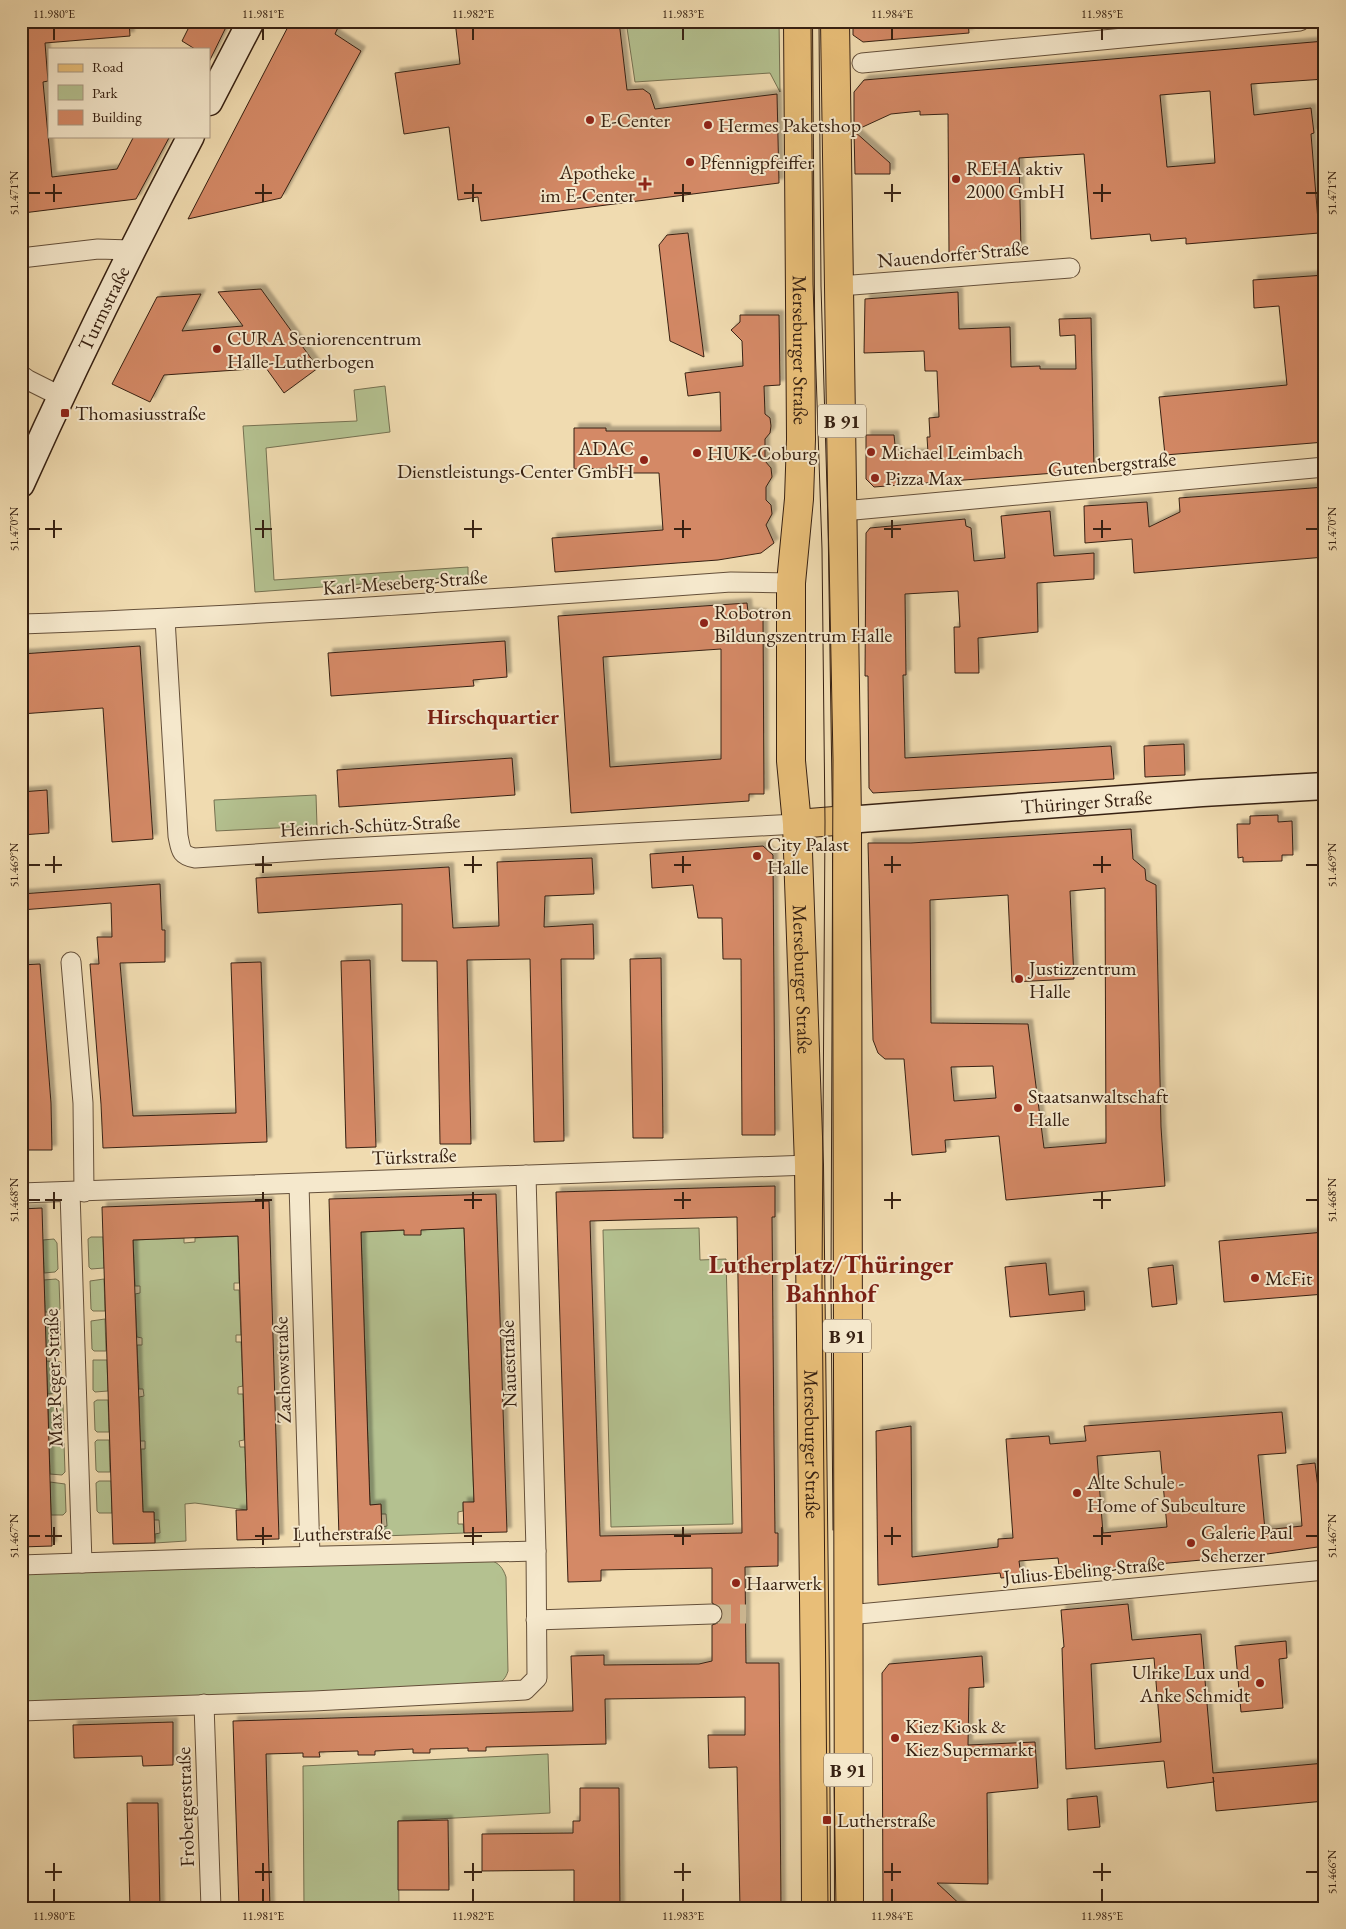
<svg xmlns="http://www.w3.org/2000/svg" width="1346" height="1929" font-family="'EB Garamond',serif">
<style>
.green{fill:#b4c190;stroke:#767151}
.building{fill:#d48966;stroke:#372112;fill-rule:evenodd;filter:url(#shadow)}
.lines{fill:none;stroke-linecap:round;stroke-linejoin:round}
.street-tunnel{stroke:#cbb690;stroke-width:19;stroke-dasharray:19 9;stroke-linecap:butt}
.street-casing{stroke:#65503a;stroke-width:21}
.secondary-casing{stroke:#372112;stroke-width:29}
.primary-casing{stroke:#372112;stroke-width:30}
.street{stroke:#f5e8cc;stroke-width:19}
.secondary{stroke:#f5e8cc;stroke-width:26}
.primary{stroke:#e8be78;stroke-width:28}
.tram{stroke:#372112;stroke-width:1}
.ticks{fill:none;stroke:#372112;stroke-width:2}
.poi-dot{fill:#8f2418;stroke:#f5e8cc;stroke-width:2}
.labels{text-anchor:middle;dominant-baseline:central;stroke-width:4;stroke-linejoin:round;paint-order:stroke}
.shield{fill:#f5e8cc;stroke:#705d4a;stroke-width:1}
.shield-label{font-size:19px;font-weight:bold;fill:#372112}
.poi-label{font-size:20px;fill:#372112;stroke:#f5e8cc;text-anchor:start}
.street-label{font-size:20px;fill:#372112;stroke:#f5e8cc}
.neighbourhood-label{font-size:21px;font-weight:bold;fill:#7a1f14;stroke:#f5e8cc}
.district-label{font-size:25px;font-weight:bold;fill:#7a1f14;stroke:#f5e8cc}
.neatline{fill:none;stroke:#372112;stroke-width:2}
.ticks-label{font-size:12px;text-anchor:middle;fill:#372112}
</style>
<defs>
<filter id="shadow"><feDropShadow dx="4.5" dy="-4.5" stdDeviation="1" flood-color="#0004"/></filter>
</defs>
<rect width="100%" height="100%" fill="#f0dbb0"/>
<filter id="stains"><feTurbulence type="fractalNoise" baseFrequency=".004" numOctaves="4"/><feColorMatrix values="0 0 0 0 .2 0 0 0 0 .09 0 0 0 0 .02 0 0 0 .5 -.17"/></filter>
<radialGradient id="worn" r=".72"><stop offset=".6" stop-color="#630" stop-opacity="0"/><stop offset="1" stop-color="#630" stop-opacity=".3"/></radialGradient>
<g class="green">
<path d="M626 21H779L780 92 770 73 635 82Z"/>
<path d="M385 386 390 432 266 448 274 580 468 567V576L255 592 243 426 357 421 354 390Z"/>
<path d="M316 795 317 826 216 831 214 800Z"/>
<path d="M464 1228 474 1502 463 1503V1511L458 1512V1524H463L464 1533 382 1536V1527L387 1526 386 1514H381V1505H370L361 1232Z"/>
<path d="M699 1228 700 1260 726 1259 733 1524 611 1527 603 1230Z"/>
<path d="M238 1236 239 1283H234V1290H239L241 1335H236V1342H241L243 1386 238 1387V1394H243L244 1440 239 1441 240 1447H245L247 1510 195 1503 185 1504 186 1541 155 1543V1534L160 1533 159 1520H154V1512H143L141 1449H145V1441H140L139 1397 144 1396 143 1389H139L137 1345H142V1338L137 1337 135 1294 140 1293V1286H135L133 1240 184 1238V1243L195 1242V1238Z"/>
<path d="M91 1237H103L104 1268 91 1269 89 1267 88 1239Z"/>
<path d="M54 1239 57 1243 58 1269 55 1272 44 1273 43 1240Z"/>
<path d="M56 1279 59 1281 60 1309 57 1312H45L44 1280Z"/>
<path d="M104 1279 105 1311H93L91 1309 90 1281Z"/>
<path d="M105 1319 106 1351H94L92 1349 91 1321Z"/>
<path d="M45 1320 60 1321 61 1350 58 1353H46Z"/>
<path d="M93 1360H107L108 1391 95 1392 93 1390Z"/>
<path d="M46 1361 61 1362V1393L48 1394Z"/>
<path d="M97 1400H108L109 1432H97L95 1430 94 1402Z"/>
<path d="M60 1401 62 1402 63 1405 64 1431 61 1434H49L48 1402Z"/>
<path d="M97 1440H109L110 1472H98L96 1470 95 1442Z"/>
<path d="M49 1442 64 1443 65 1472 62 1475 50 1474Z"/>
<path d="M99 1481H111L112 1513H99L97 1511 96 1483Z"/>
<path d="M50 1482 65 1484 66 1512 63 1515H51Z"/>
<path d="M490 1560C499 1563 503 1568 506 1577L508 1671C506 1678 503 1681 496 1685L21 1705V1574Z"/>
<path d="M548 1754 550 1813 398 1821 399 1908H304L303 1766Z"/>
</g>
<g class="building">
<path d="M111 21H129L130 36 45 43 48 81 43 82 52 177 117 169 134 136H170L136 199 23 213 21 198V29Z"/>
<path d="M192 21H229L209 62V49H195L182 41Z"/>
<path d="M291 21H341L335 34 361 51 281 198 188 219Z"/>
<path d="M455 21H619L627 90 643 89 650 94 655 109 777 94 779 183 481 221 478 197 458 200 449 127 404 134 395 73 460 64Z"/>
<path d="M853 21H968L969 33 863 42 853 35Z"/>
<path d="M1325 41V79L1251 84 1254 115 1311 108 1314 133 1311 134 1319 233 1186 244V238L1151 241 1150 234 1091 239 1084 154 1019 158 1021 248 949 254 948 114 920 115V111L891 114 854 131V92L864 80ZM1210 91 1215 163 1167 167 1160 95Z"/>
<path d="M854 131 890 163V174H855Z"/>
<path d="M688 233 704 357 670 341 659 245 667 235Z"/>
<path d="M1325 275V442L1165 455 1159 397 1287 385 1279 306 1254 308 1253 280Z"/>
<path d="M261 289 318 368 284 393 266 368 164 375 150 402 112 384 157 297 201 294 182 331 243 326 218 292Z"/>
<path d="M958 292 959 329 1010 327 1011 367 1040 366V369H1076L1075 335 1060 336 1059 319 1091 318 1094 470 874 487 866 479V435H894L896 454 928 453 927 437H930L929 418 939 417 937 371H925L924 351 864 353 865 299Z"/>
<path d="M740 315H779L780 385 764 386 765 414 770 418 771 426 770 433 765 439V461L771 468 772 477 766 487V500L771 505 772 514 766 525 774 543 761 553 718 560 555 572 552 538 663 530 659 473H621L620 468 574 469V428H606V431H721L720 392 688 396 685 373 743 366 742 341 731 330 740 322Z"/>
<path d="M1325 487V557L1134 573 1132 539 1085 543 1084 506 1147 502 1149 527 1180 512 1179 498Z"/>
<path d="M1050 511 1054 556 1094 553V579L1037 583 1038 632 978 638 979 673H955L954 627H960L958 591 905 594 906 675H903L905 758 1111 746 1114 779 873 793 869 788 868 676H865L866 533 870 528 965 519 966 526 971 528 974 561 1005 558 1001 516Z"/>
<path d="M747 603 748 612 763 614 764 794H749V801L571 813 558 616ZM721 649V759L610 767 603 657Z"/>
<path d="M505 641 507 677 473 680 474 686 331 696 328 653Z"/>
<path d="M140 646 153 839 112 842 103 708 21 714V654Z"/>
<path d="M1184 744 1185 775 1145 777 1144 746Z"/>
<path d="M512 758 515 795 339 807 337 770Z"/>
<path d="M47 790 49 833 21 835V792Z"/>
<path d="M1278 815V822L1292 821 1293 855H1282V861L1243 862V857L1238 858 1237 824H1250V816Z"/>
<path d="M1131 829 1133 859 1145 869 1146 880 1156 885 1161 1127 1165 1186 1006 1200 999 1136 945 1140 946 1152 912 1155 904 1059H885L878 1053 873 1040 868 843H911ZM1105 888 1106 1143 1044 1148 1028 1024 931 1023 930 900 1008 895 1012 982 1074 979 1070 891ZM993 1066 996 1098 954 1101 951 1067Z"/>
<path d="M763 846 773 855 775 1135H742L741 959H723L722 918H698L693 885 652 888 650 854Z"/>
<path d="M592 858 594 894 545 896 544 927 593 924 594 959H561L564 1141 534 1142 530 959 467 960 471 1144H440L437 961H402V904L258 913 256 878 449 867 453 928 499 926 497 862Z"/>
<path d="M160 884 162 930H165V962L120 963 133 1116 236 1113 231 963 261 962 267 1142 103 1148 101 1104 90 964H99L97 937H112L111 903 21 910V894Z"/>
<path d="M661 958 663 1138H633L630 959Z"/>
<path d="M370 960 376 1147 346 1148 341 961Z"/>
<path d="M40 964 51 1103 52 1150H21V965Z"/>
<path d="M775 1186V1217H772L774 1446 775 1533H778V1566L745 1567 746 1663H779L781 1908H740L737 1767 709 1768 708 1735H745V1697L605 1699 606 1744 486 1747V1751H468V1748L430 1749V1753H413V1749L375 1751V1755H358V1751L319 1752 320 1757H303V1753L266 1754 270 1908H239L233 1721 573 1711 571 1656 604 1655V1665L699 1664 712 1661V1625L718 1623 723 1614 721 1608 712 1603V1568L601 1570V1581L568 1582 556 1192ZM737 1217 742 1533 600 1536 590 1221Z"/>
<path d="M496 1194 507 1532 464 1533 463 1502H474L464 1228 421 1230V1235H404V1230L361 1232 370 1505 381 1504 382 1536 339 1537 329 1199Z"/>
<path d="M269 1201 279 1539 237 1540 236 1510H247L238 1236 133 1240 143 1512H154L155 1543 113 1544 102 1207Z"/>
<path d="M42 1208 52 1546 21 1547V1209Z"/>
<path d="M1325 1232V1294L1224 1302 1219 1241Z"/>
<path d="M1046 1263 1049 1295 1084 1291 1085 1310 1010 1317 1005 1267Z"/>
<path d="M1173 1265 1177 1304 1152 1307 1148 1268Z"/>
<path d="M1282 1412 1286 1453 1258 1455 1265 1530 1302 1526 1297 1465 1315 1463 1325 1546 1267 1554 1060 1573 1058 1558 1019 1561 1021 1576 1001 1578 1000 1573 878 1585 876 1431 911 1426 912 1557 998 1547V1539L1013 1538 1006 1439 1049 1436 1050 1444 1086 1441 1084 1426ZM1160 1451 1167 1527 1103 1533 1097 1456Z"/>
<path d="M1128 1604 1132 1640 1201 1634 1213 1773 1325 1763V1801L1216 1811 1213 1777 1214 1782 1167 1788 1164 1761 1066 1769 1062 1648 1064 1647 1061 1610ZM1154 1658 1161 1742 1095 1749 1091 1664Z"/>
<path d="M1286 1641 1287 1658 1279 1659 1283 1708 1241 1712 1235 1646Z"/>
<path d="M982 1656 984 1687 969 1688 968 1745 1035 1742 1038 1788 987 1793 988 1884 937 1883 964 1908H883L882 1673 889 1664Z"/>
<path d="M173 1722V1765L143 1766 142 1756 74 1758 73 1725Z"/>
<path d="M580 1788H619L620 1908H574V1870L482 1871V1834L573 1833V1821H580Z"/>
<path d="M1097 1796 1100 1827 1068 1830 1067 1799Z"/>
<path d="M127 1803H158L160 1908H130Z"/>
<path d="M448 1820 449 1890H398V1821Z"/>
</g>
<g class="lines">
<path class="street-tunnel" d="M712 1614H746"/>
<g class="street-casing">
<g id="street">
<path d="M862 63 1300 21"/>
<path d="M21 258 98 249 131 250"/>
<path d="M840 286 1070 268"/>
<path d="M21 375 28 380 60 396"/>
<path d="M843 511 1325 467"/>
<path d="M165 619 178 836C181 850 180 855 195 858L329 849 797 824"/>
<path d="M21 624C258 616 495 599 731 582L791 583"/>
<path d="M71 962 83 1103 84 1192"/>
<path d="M299 1184 310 1556"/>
<path d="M70 1192 82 1563"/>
<path d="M21 1193 809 1165"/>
<path d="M21 1565 197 1559 536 1551"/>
<path d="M848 1615 1325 1570"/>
<path d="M536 1620 712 1614"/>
<path d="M204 1704 211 1908"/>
<path d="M21 1711 314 1701 525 1690 537 1678 536 1551 526 1175"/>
</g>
</g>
<g class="secondary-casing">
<g id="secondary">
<path d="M209 102 251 21"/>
<path id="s1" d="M21 484C74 366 131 250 191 136"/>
<path id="s2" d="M847 820 1202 793 1325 786"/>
</g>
</g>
<g class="primary-casing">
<g id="primary">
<path id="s3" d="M798 21 801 439 799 499 791 583V761L797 824 809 1165 815 1684 816 1908"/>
<path d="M835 21 847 820 849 1908"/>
<path d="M797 824 847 820"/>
</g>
</g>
<use href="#street" class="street"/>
<use href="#secondary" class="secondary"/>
<use href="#primary" class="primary"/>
<g class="tram">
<path d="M811 21 813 284 822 549 825 822 822 1285 828 1908"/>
<path d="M819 21 821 286 829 556 833 760 831 1285 833 1530"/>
<path d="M834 1773 836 1908"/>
</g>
</g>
<path class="ticks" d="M54 28V40M263 28V40M473 28V40M683 28V40M892 28V40M1102 28V40M54 184V202M263 184V202M473 184V202M683 184V202M892 184V202M1102 184V202M28 193H40M45 193H62M255 193H272M464 193H482M674 193H691M884 193H901M1093 193H1111M1306 193H1318M54 520V538M263 520V538M473 520V538M683 520V538M892 520V538M1102 520V538M28 529H40M45 529H62M255 529H272M464 529H482M674 529H691M884 529H901M1093 529H1111M1306 529H1318M54 856V873M263 856V873M473 856V873M683 856V873M892 856V873M1102 856V873M28 865H40M45 865H62M255 865H272M464 865H482M674 865H691M884 865H901M1093 865H1111M1306 865H1318M54 1192V1209M263 1192V1209M473 1192V1209M683 1192V1209M892 1192V1209M1102 1192V1209M28 1200H40M45 1200H62M255 1200H272M464 1200H482M674 1200H691M884 1200H901M1093 1200H1111M1306 1200H1318M54 1527V1545M263 1527V1545M473 1527V1545M683 1527V1545M892 1527V1545M1102 1527V1545M28 1536H40M45 1536H62M255 1536H272M464 1536H482M674 1536H691M884 1536H901M1093 1536H1111M1306 1536H1318M54 1863V1881M263 1863V1881M473 1863V1881M683 1863V1881M892 1863V1881M1102 1863V1881M45 1872H62M255 1872H272M464 1872H482M674 1872H691M884 1872H901M1093 1872H1111M1306 1872H1318M54 1889V1902M263 1889V1902M473 1889V1902M683 1889V1902M892 1889V1902M1102 1889V1902"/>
<g class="poi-dot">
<circle cx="590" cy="120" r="5"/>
<circle cx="708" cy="125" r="5"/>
<circle cx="690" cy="162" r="5"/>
<circle cx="956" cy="179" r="5"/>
<path d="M642.5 176.5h5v5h5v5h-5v5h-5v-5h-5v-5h5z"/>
<circle cx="217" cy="349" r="5"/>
<rect x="60" y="408" width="10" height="10" rx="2.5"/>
<circle cx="871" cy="452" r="5"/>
<circle cx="697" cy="453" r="5"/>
<circle cx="644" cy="460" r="5"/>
<circle cx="875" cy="478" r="5"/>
<circle cx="704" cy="623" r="5"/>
<circle cx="757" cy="856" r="5"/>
<circle cx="1019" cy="979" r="5"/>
<circle cx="1018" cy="1108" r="5"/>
<circle cx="1255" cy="1278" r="5"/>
<circle cx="1077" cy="1493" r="5"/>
<circle cx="1191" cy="1543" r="5"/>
<circle cx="736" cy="1583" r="5"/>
<circle cx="1260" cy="1683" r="5"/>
<circle cx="895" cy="1738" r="5"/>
<rect x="822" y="1815" width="10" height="10" rx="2.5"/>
</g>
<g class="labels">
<g class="shield">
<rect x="818" y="404.5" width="48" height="33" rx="4"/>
<rect x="823" y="1319.5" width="48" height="33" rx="4"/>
<rect x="824" y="1753.5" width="48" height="33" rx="4"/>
</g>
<g class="shield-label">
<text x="842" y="421">B 91</text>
<text x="847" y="1336">B 91</text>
<text x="848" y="1770">B 91</text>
</g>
<g class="poi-label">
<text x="600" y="120">E-Center</text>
<text x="718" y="125">Hermes Paketshop</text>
<text x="700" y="162">Pfennigpfeiffer</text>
<text x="966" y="168">REHA aktiv<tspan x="966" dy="23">2000 GmbH</tspan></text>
<text x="635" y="172" text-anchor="end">Apotheke<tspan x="635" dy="23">im E-Center</tspan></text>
<text x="227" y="338">CURA Seniorencentrum<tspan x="227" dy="23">Halle-Lutherbogen</tspan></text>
<text x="75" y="413">Thomasiusstraße</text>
<text x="634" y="448" text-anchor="end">ADAC<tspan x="634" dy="23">Dienstleistungs-Center GmbH</tspan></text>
<text x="881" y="452">Michael Leimbach</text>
<text x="707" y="453">HUK-Coburg</text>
<text x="885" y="478">Pizza Max</text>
<text x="714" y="612">Robotron<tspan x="714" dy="23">Bildungszentrum Halle</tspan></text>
<text x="767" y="844">City Palast<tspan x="767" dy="23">Halle</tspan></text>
<text x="1029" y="968">Justizzentrum<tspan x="1029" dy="23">Halle</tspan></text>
<text x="1028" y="1096">Staatsanwaltschaft<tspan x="1028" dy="23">Halle</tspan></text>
<text x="1265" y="1278">McFit</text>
<text x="1087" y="1482">Alte Schule -<tspan x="1087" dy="23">Home of Subculture</tspan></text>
<text x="1201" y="1532">Galerie Paul<tspan x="1201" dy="23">Scherzer</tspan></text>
<text x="746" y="1583">Haarwerk</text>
<text x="1250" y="1672" text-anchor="end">Ulrike Lux und<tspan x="1250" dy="23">Anke Schmidt</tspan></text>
<text x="905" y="1726">Kiez Kiosk &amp;<tspan x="905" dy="23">Kiez Supermarkt</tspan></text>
<text x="837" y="1820">Lutherstraße</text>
</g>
<g class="street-label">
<text transform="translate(953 254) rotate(-5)">Nauendorfer Straße</text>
<text stroke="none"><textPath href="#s1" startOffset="194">Turmstraße</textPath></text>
<text stroke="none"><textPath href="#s3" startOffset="329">Merseburger Straße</textPath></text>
<text transform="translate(1112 464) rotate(-5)">Gutenbergstraße</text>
<text transform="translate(405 582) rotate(-4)">Karl-Meseberg-Straße</text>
<text stroke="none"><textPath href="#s2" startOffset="240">Thüringer Straße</textPath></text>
<text transform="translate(370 825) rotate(-3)">Heinrich-Schütz-Straße</text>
<text stroke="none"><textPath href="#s3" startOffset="959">Merseburger Straße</textPath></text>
<text transform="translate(414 1156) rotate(-2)">Türkstraße</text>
<text transform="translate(508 1364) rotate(-92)">Nauestraße</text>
<text transform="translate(282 1370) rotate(-92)">Zachowstraße</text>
<text transform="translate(53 1378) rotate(-92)">Max-Reger-Straße</text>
<text stroke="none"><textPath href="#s3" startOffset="1424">Merseburger Straße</textPath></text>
<text transform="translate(342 1533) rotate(-1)">Lutherstraße</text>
<text transform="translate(1084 1570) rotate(-5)">Julius-Ebeling-Straße</text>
<text transform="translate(185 1807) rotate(-92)">Frobergerstraße</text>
</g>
<g class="neighbourhood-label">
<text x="493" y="716">Hirschquartier</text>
</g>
<g class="district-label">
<text x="831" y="1264">Lutherplatz/Thüringer<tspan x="831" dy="29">Bahnhof</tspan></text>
</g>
</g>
<rect width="1346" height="1929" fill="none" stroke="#f0dbb0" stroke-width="55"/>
<rect x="48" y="48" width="162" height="90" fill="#f5e8cc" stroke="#a99882"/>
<rect x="58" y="64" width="25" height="8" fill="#e8be78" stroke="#a99882"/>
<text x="92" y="72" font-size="15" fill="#372112">Road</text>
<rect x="58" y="85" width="25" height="15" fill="#b4c190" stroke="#a99882"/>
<text x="92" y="98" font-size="15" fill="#372112">Park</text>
<rect x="58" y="110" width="25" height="15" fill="#d48966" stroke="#a99882"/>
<text x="92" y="122" font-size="15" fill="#372112">Building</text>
<rect x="28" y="28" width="1290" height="1874" class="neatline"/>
<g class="ticks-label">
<text x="54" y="18">11.980°E</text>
<text x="263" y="18">11.981°E</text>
<text x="473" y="18">11.982°E</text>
<text x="683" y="18">11.983°E</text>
<text x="892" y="18">11.984°E</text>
<text x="1102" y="18">11.985°E</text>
<text transform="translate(14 193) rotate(-90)" y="4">51.471°N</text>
<text transform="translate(1332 193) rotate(-90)" y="4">51.471°N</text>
<text transform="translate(14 529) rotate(-90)" y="4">51.470°N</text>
<text transform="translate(1332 529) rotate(-90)" y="4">51.470°N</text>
<text transform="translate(14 865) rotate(-90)" y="4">51.469°N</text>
<text transform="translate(1332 865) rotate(-90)" y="4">51.469°N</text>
<text transform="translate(14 1200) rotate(-90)" y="4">51.468°N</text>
<text transform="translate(1332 1200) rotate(-90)" y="4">51.468°N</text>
<text transform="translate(14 1536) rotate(-90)" y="4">51.467°N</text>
<text transform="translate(1332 1536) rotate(-90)" y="4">51.467°N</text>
<text transform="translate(1332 1872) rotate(-90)" y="4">51.466°N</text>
<text x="54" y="1920">11.980°E</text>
<text x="263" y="1920">11.981°E</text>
<text x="473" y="1920">11.982°E</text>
<text x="683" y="1920">11.983°E</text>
<text x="892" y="1920">11.984°E</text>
<text x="1102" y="1920">11.985°E</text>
</g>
<rect width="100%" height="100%" filter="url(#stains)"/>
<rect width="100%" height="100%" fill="url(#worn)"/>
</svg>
